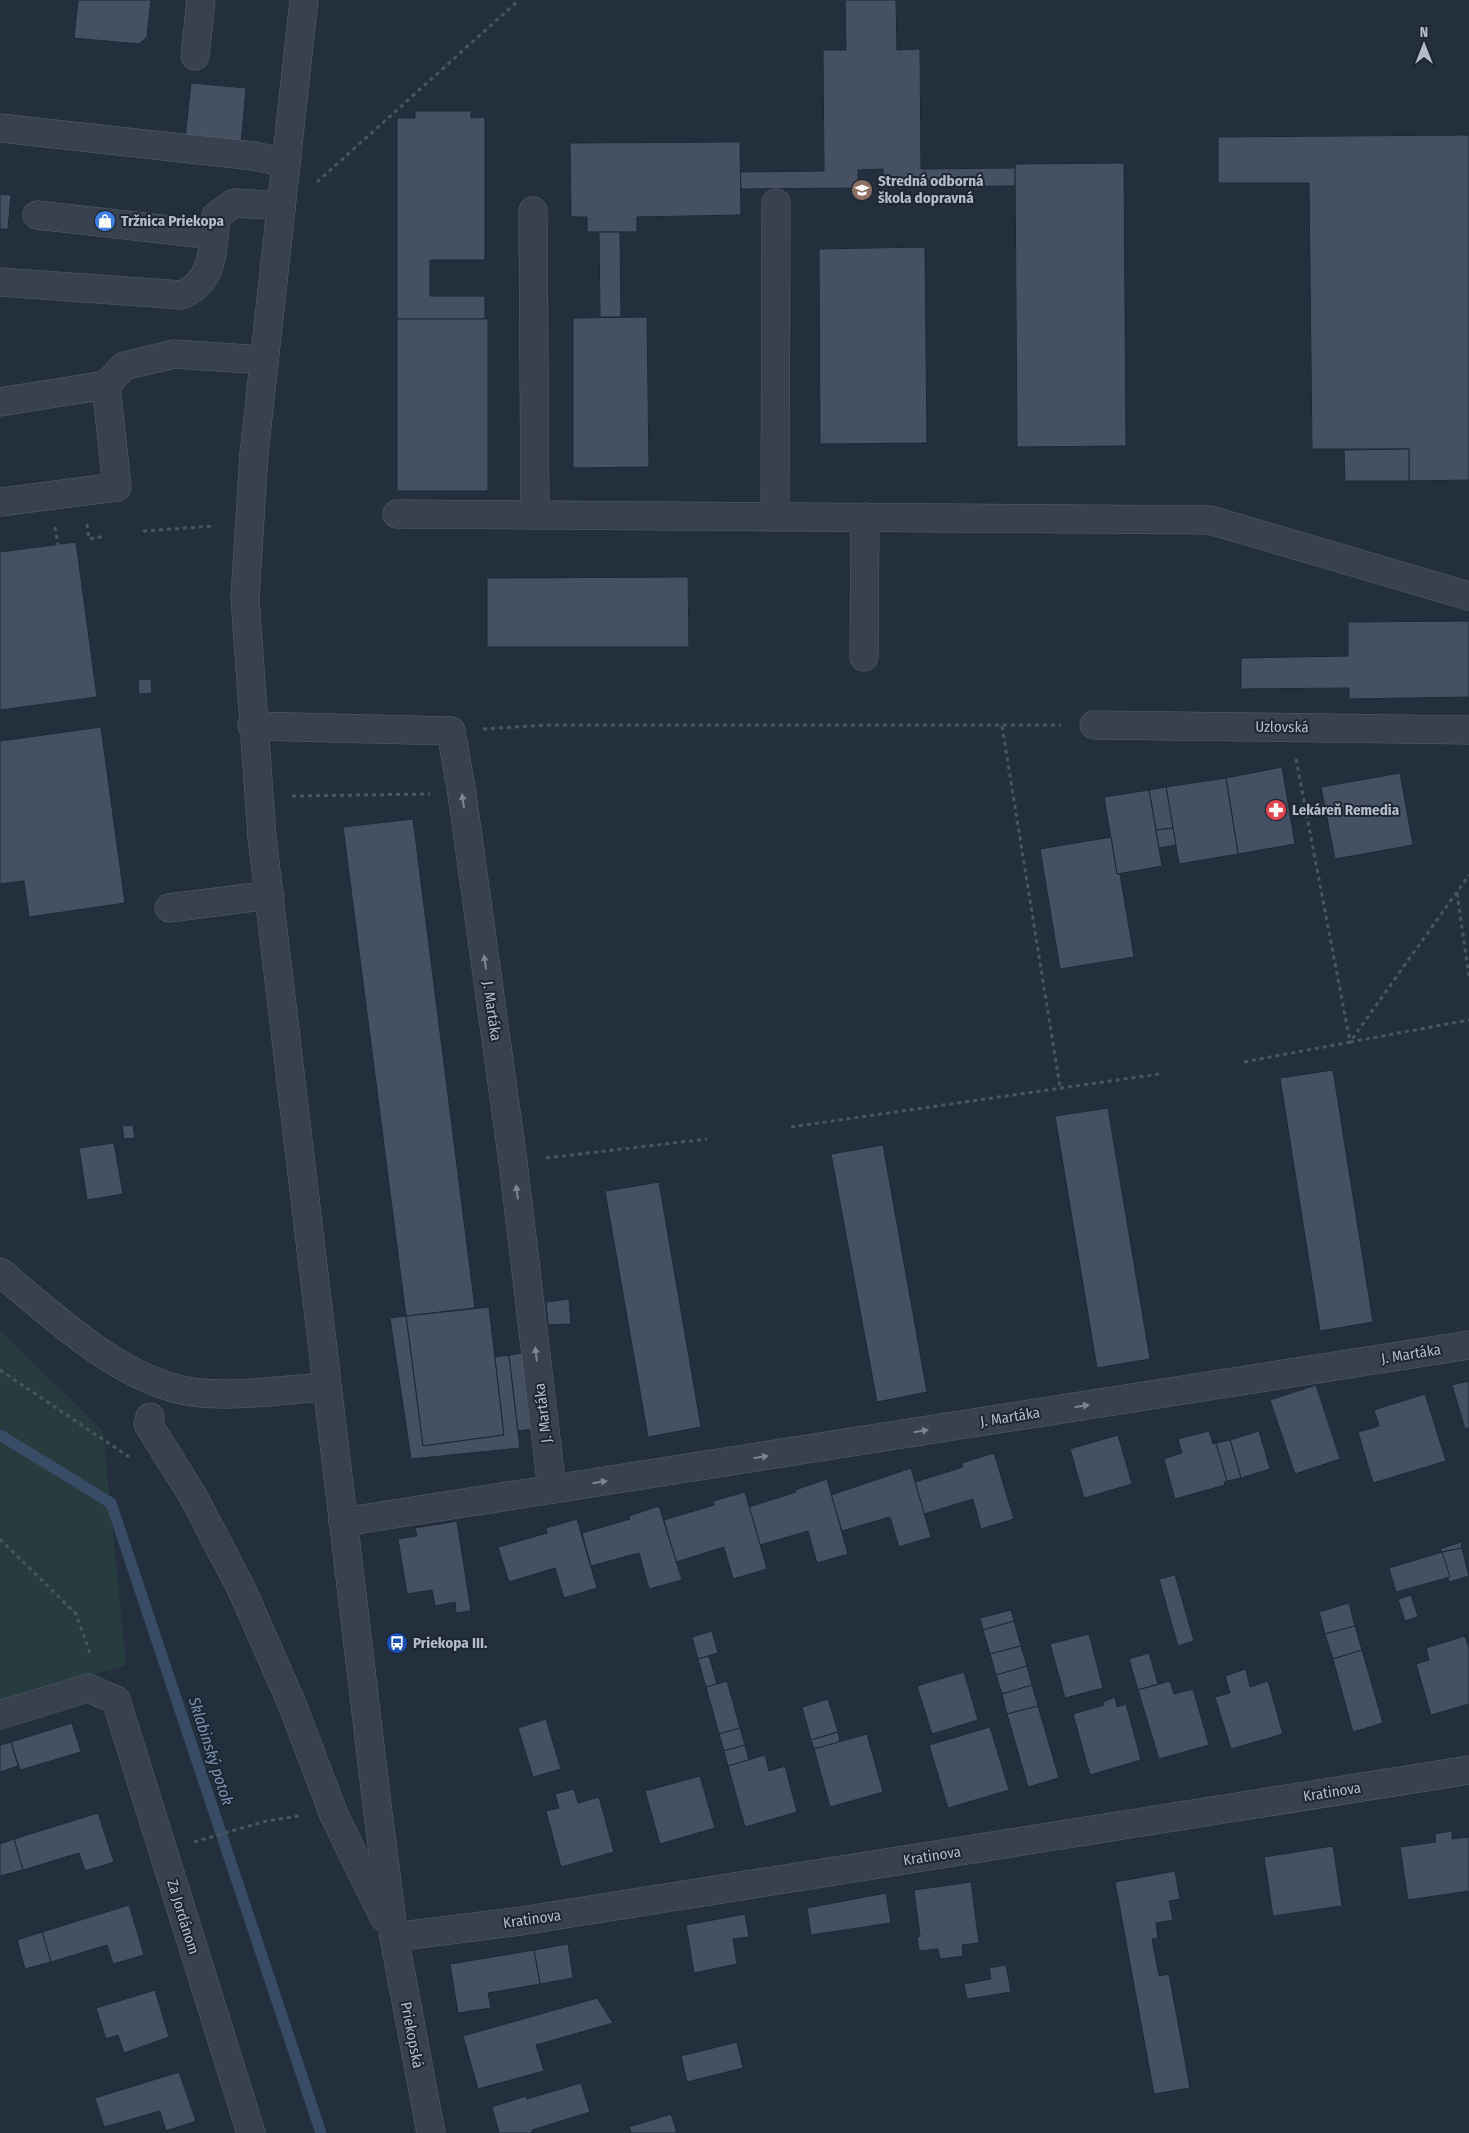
<svg xmlns="http://www.w3.org/2000/svg" width="1469" height="2133" font-family="'Fira Sans Condensed',sans-serif">
<style>
.grass{fill:#263c3f}
.lines{fill:none;stroke-linecap:round;stroke-linejoin:round}
.stream{stroke:#394c67;stroke-width:11}
.building{fill:#455162;stroke:#1f2835}
.minor-casing{stroke:#565f6c;stroke-width:29}
.path{stroke:#44595c;stroke-width:3;stroke-dasharray:4 4;stroke-linecap:butt}
.minor{stroke:#38414e;stroke-width:28}
.oneway{fill:#7c8592}
.labels{text-anchor:middle;dominant-baseline:central;stroke-width:4;stroke-linejoin:round;paint-order:stroke}
.poi-label{font-size:15px;font-weight:bold;fill:#b4bcc9;stroke:#1d2633;text-anchor:start}
.street-label{font-size:15px;fill:#b4bcc9;stroke:#1d2633}
.water-label{font-size:16px;font-style:italic;fill:#7c92b1;stroke:#1d2633}
</style>
<rect width="100%" height="100%" fill="#242f3e"/>
<path class="grass" d="M0 1330 103 1431 126 1665 0 1703Z"/>
<g class="lines">
<path class="stream" d="M0 1435 111 1503 321 2133"/>
</g>
<g class="building">
<path d="M78 0H151L147 37 139 44 74 38Z"/>
<path d="M845 0H896L897 50 920 49 921 169 1015 168V186L883 187V169L858 170V188L741 189 740 172 824 171 823 50H846Z"/>
<path d="M191 83 246 88 241 145 185 139Z"/>
<path d="M415 111H471V118L485 117V260H430V296H485V319H397V118H415Z"/>
<path d="M1469 135V480L1409 481V449H1312L1309 183H1218V137Z"/>
<path d="M740 142 741 215 637 217V232H587V217H571L570 143Z"/>
<path d="M1124 163 1126 446 1017 447 1015 164Z"/>
<path d="M0 194 11 195 8 229H0Z"/>
<path d="M599 232H620L621 317H600Z"/>
<path d="M925 247 927 443 820 444 819 249Z"/>
<path d="M647 317 649 467 573 468V318Z"/>
<rect x="397" y="319" width="91" height="172"/>
<path d="M1409 449V481H1345L1344 450Z"/>
<path d="M76 542 97 697 0 710V552Z"/>
<path d="M688 577 689 647H487V578Z"/>
<path d="M1469 621V697L1349 699V688L1241 689V658L1348 656V622Z"/>
<path d="M151 679 152 693 139 694 138 680Z"/>
<path d="M101 727 125 903 29 917 24 881 0 884V741Z"/>
<path d="M1282 767 1295 844 1238 854 1226 778Z"/>
<path d="M1400 773 1413 845 1335 859 1321 787Z"/>
<path d="M1226 778 1238 854 1179 864 1166 787Z"/>
<path d="M1166 787 1173 828 1156 830 1149 790Z"/>
<path d="M1149 790 1162 866 1117 874 1104 797Z"/>
<path d="M413 819 475 1308 406 1316 343 827Z"/>
<path d="M1173 828 1176 845 1159 848 1156 830Z"/>
<path d="M1111 837 1117 874H1120L1134 957 1060 969 1040 849Z"/>
<path d="M1333 1070 1373 1322 1320 1331 1280 1078Z"/>
<path d="M1108 1108 1150 1359 1097 1368 1055 1116Z"/>
<path d="M133 1125 135 1138 124 1139 122 1126Z"/>
<path d="M114 1143 123 1194 87 1200 79 1148Z"/>
<path d="M883 1145 927 1392 877 1402 831 1154Z"/>
<path d="M659 1182 701 1427 648 1437 605 1191Z"/>
<path d="M569 1299 571 1324 548 1325 546 1302Z"/>
<path d="M489 1307 504 1435 423 1446 406 1316Z"/>
<path d="M406 1316 423 1446 504 1435 495 1357 509 1355 520 1448 411 1459 390 1318Z"/>
<path d="M524 1353 533 1429 518 1431 509 1355Z"/>
<path d="M1469 1381V1428L1465 1429 1452 1385Z"/>
<path d="M1316 1385 1340 1459 1295 1474 1270 1400Z"/>
<path d="M1425 1394 1446 1461 1373 1483 1358 1432 1379 1426 1374 1410Z"/>
<path d="M1209 1431 1213 1444 1216 1443 1227 1481 1224 1482 1225 1485 1175 1499 1164 1459 1182 1453 1178 1439Z"/>
<path d="M1259 1431 1270 1469 1241 1478 1230 1440Z"/>
<path d="M1118 1435 1132 1484 1084 1498 1070 1449Z"/>
<path d="M1230 1440 1241 1478 1227 1481 1216 1443Z"/>
<path d="M994 1453 1014 1519 981 1529 973 1499 924 1514 915 1482 963 1467 962 1463Z"/>
<path d="M911 1468 931 1537 899 1547 890 1517 842 1531 831 1495Z"/>
<path d="M827 1479 848 1554 817 1563 808 1531 760 1545 749 1507 796 1492 795 1490Z"/>
<path d="M745 1492 767 1569 733 1579 724 1547 676 1562 664 1520 714 1505 713 1501Z"/>
<path d="M659 1506 682 1580 649 1589 639 1553 591 1566 582 1533 630 1519 629 1516Z"/>
<path d="M577 1519 597 1588 564 1598 555 1568 509 1582 498 1547 547 1533 546 1528Z"/>
<path d="M457 1521 471 1611 456 1613 455 1602 435 1606 432 1590 407 1594 398 1539 417 1536 415 1528Z"/>
<path d="M1461 1542 1462 1548 1441 1552 1440 1549Z"/>
<path d="M1462 1548 1469 1576 1449 1582 1442 1552Z"/>
<path d="M1442 1552 1450 1577 1396 1592 1389 1568Z"/>
<path d="M1175 1575 1194 1641 1178 1646 1159 1579Z"/>
<path d="M1411 1595 1418 1617 1405 1621 1398 1599Z"/>
<path d="M1349 1603 1355 1626 1325 1634 1319 1612Z"/>
<path d="M1011 1610 1014 1621 983 1630 980 1618Z"/>
<path d="M1014 1621 1021 1646 990 1654 983 1630Z"/>
<path d="M1355 1626 1362 1650 1333 1659 1325 1634Z"/>
<path d="M712 1631 718 1653 698 1659 692 1637Z"/>
<path d="M1089 1634 1103 1688 1065 1698 1050 1644Z"/>
<path d="M1465 1636 1469 1648V1704L1431 1715 1416 1664 1429 1660 1426 1648Z"/>
<path d="M1021 1646 1027 1666 996 1675 990 1654Z"/>
<path d="M1362 1650 1383 1723 1353 1732 1333 1659Z"/>
<path d="M1149 1653 1158 1684 1138 1690 1129 1659Z"/>
<path d="M709 1656 717 1684 706 1687 698 1659Z"/>
<path d="M1027 1666 1032 1685 1002 1694 996 1675Z"/>
<path d="M1246 1669 1250 1687 1268 1681 1283 1734 1231 1749 1215 1697 1230 1693 1225 1676Z"/>
<path d="M964 1672 978 1720 932 1734 917 1686Z"/>
<path d="M727 1681 740 1728 719 1734 706 1687Z"/>
<path d="M1170 1681 1174 1694 1193 1689 1209 1745 1159 1759 1138 1690Z"/>
<path d="M1032 1685 1038 1706 1007 1714 1002 1694Z"/>
<path d="M1115 1697 1117 1707 1126 1704 1141 1760 1090 1775 1073 1714 1104 1705 1103 1702Z"/>
<path d="M828 1699 838 1732 811 1740 802 1707Z"/>
<path d="M1038 1706 1059 1778 1028 1787 1007 1714Z"/>
<path d="M546 1719 561 1769 533 1777 518 1728Z"/>
<path d="M72 1723 81 1752 20 1770 11 1742Z"/>
<path d="M990 1727 1009 1790 948 1808 929 1745Z"/>
<path d="M740 1728 745 1745 724 1751 719 1734Z"/>
<path d="M838 1732 840 1742 814 1749 811 1740Z"/>
<path d="M867 1734 883 1792 830 1807 814 1749Z"/>
<path d="M11 1742 18 1766 0 1772V1745Z"/>
<path d="M745 1745 749 1760 728 1766 724 1751Z"/>
<path d="M765 1755 769 1771 785 1766 797 1812 745 1827 728 1766Z"/>
<path d="M700 1776 715 1828 660 1844 645 1791Z"/>
<path d="M574 1789 578 1803 599 1797 614 1852 561 1867 546 1811 559 1808 555 1794Z"/>
<path d="M98 1813 114 1862 85 1871 79 1853 23 1870 14 1839Z"/>
<path d="M1452 1831V1839L1469 1837V1891L1408 1900 1400 1847 1436 1842 1435 1834Z"/>
<path d="M14 1839 23 1870 0 1876V1844Z"/>
<path d="M1333 1846 1342 1906 1273 1916 1264 1857Z"/>
<path d="M1175 1871 1180 1899 1169 1901 1173 1920 1156 1923 1158 1938 1152 1939 1159 1976 1169 1974 1190 2088 1154 2094 1115 1882Z"/>
<path d="M971 1882 979 1943 962 1945 963 1956 940 1959 938 1949 919 1951 917 1937 920 1936 914 1890Z"/>
<path d="M886 1893 891 1923 811 1935 807 1908Z"/>
<path d="M129 1905 144 1955 113 1964 107 1945 51 1962 42 1932Z"/>
<path d="M745 1914 749 1937 733 1939 737 1964 694 1973 686 1925Z"/>
<path d="M42 1932 51 1962 25 1969 17 1940Z"/>
<path d="M568 1944 573 1978 540 1984 534 1950Z"/>
<path d="M534 1950 540 1984 488 1993 491 2008 458 2013 450 1964Z"/>
<path d="M1006 1965 1011 1992 967 1999 964 1984 991 1979 989 1968Z"/>
<path d="M155 1990 169 2037 124 2053 118 2035 106 2039 96 2008Z"/>
<path d="M597 1998 613 2023 536 2045 544 2071 478 2089 463 2036Z"/>
<path d="M737 2042 743 2068 687 2082 681 2056Z"/>
<path d="M179 2072 196 2121 166 2131 160 2111 104 2127 95 2098Z"/>
<path d="M581 2083 590 2112 532 2130V2133H499L492 2107 526 2096 527 2099Z"/>
<path d="M671 2114 677 2133H631L629 2127Z"/>
</g>
<g class="lines">
<g class="minor-casing">
<g id="minor">
<path d="M304 0 254 454 245 598 262 837 378 1813 394 1937 431 2133"/>
<path d="M195 56 201 0"/>
<path d="M0 128 254 156 286 163"/>
<path d="M533 211 535 515"/>
<path d="M37 215 214 235"/>
<path d="M0 282 182 295C215 281 213 247 216 216L234 203 281 206"/>
<path d="M0 402 106 385 124 366 174 354 264 360"/>
<path d="M0 502 117 487 106 385"/>
<path d="M397 514 1210 520 1469 596"/>
<path d="M775 517 776 203"/>
<path d="M864 657 865 517"/>
<path d="M1094 725 1469 730"/>
<path d="M252 726 451 731 462 794 513 1162 552 1489"/>
<path d="M169 908 270 895"/>
<path d="M0 1272C53 1316 118 1378 187 1391 226 1399 286 1389 327 1387"/>
<path d="M150 1417 148 1424 193 1496 242 1590 292 1704 334 1815 384 1917"/>
<path d="M343 1522 1469 1345"/>
<path d="M0 1715 88 1688 116 1700 251 2133"/>
<path d="M394 1937 521 1921 1469 1770"/>
</g>
</g>
<g class="path">
<path d="M317 182 519 0"/>
<path d="M87 524 89 539 106 536"/>
<path d="M55 527 58 545"/>
<path d="M143 531 215 526"/>
<path d="M1002 726 1060 1087"/>
<path d="M483 729 548 725H1061"/>
<path d="M1296 759 1350 1042 1469 1020"/>
<path d="M292 796 430 794"/>
<path d="M1457 893 1469 977"/>
<path d="M1244 1062 1350 1042 1469 875"/>
<path d="M791 1127 1159 1074"/>
<path d="M546 1158 707 1139"/>
<path d="M0 1370 129 1457"/>
<path d="M0 1539 76 1614 91 1656"/>
<path d="M194 1842 266 1821 299 1816"/>
</g>
<use href="#minor" class="minor"/>
</g>
<defs><path id="oneway-solid" d="M-6-.8H1V-3.2L6.5 0L1 3.2V.8H-6Z" transform="scale(1.25)"/></defs>
<g class="oneway">
<use href="#oneway-solid" transform="translate(463 801) rotate(-98)"/>
<use href="#oneway-solid" transform="translate(485 962) rotate(-98)"/>
<use href="#oneway-solid" transform="translate(517 1192) rotate(-97)"/>
<use href="#oneway-solid" transform="translate(536 1354) rotate(-97)"/>
<use href="#oneway-solid" transform="translate(1082 1406) rotate(-9)"/>
<use href="#oneway-solid" transform="translate(921 1431) rotate(-9)"/>
<use href="#oneway-solid" transform="translate(761 1457) rotate(-9)"/>
<use href="#oneway-solid" transform="translate(600 1482) rotate(-9)"/>
</g>
<defs>
<g id="school-disc" transform="scale(1.125)"><circle r="9.5" fill="#8d6e63" stroke="#1d2633"/><path d="M0-5L7-2L0 1L-7-2ZM-4 1L0 2.5L4 1V4Q0 6-4 4Z" fill="#fff"/></g>
<g id="shop-disc" transform="scale(1.125)"><circle r="9.5" fill="#3f7fe0" stroke="#1d2633"/><path d="M-5-2.5h2.3a2.7 3.5 0 0 1 5.4 0H5L5.5 6h-11ZM-1.5-2.5h3a1.5 2.3 0 0 0-3 0Z" fill="#fff"/></g>
<g id="pharmacy-disc" transform="scale(1.125)"><circle r="9.5" fill="#e0444e" stroke="#1d2633"/><path d="M-2-6h4v4h4v4h-4v4h-4v-4h-4v-4h4Z" fill="#fff"/></g>
<g id="bus-disc" transform="scale(1.125)"><circle r="9.5" fill="#1a4fb4" stroke="#1d2633"/><path d="M-5-6H5V4H4V6H2V4H-2V6H-4V4H-5ZM-3.5-4V0h7V-4ZM-3.5 1.2v1.5H-2V1.2ZM2 1.2v1.5H3.5V1.2Z" fill="#fff"/></g>
</defs>
<g fill-rule="evenodd">
<use href="#school-disc" x="862" y="190"/>
<use href="#shop-disc" x="105" y="221"/>
<use href="#pharmacy-disc" x="1276" y="810"/>
<use href="#bus-disc" x="397" y="1643"/>
</g>
<g class="labels">
<g class="poi-label">
<text x="878" y="181">Stredná odborná<tspan x="878" dy="17">škola dopravná</tspan></text>
<text x="121" y="221">Tržnica Priekopa</text>
<text x="1292" y="810">Lekáreň Remedia</text>
<text x="413" y="1643">Priekopa III.</text>
</g>
<g class="street-label">
<text transform="translate(1282 727) rotate(1)">Uzlovská</text>
<text transform="translate(492 1011) rotate(82)">J. Martáka</text>
<text transform="translate(1411 1354) rotate(-9)">J. Martáka</text>
<text transform="translate(543 1413) rotate(-97)">J. Martáka</text>
<text transform="translate(1010 1417) rotate(-9)">J. Martáka</text>
<text transform="translate(1332 1792) rotate(-9)">Kratinova</text>
<text transform="translate(932 1856) rotate(-9)">Kratinova</text>
<text transform="translate(183 1917) rotate(73)">Za Jordánom</text>
<text transform="translate(532 1919) rotate(-8)">Kratinova</text>
<text transform="translate(412 2035) rotate(79)">Priekopská</text>
</g>
<g class="water-label">
<text transform="translate(211 1751) rotate(72)">Sklabinský potok</text>
</g>
</g>
<g transform="translate(1424 45)" stroke="#1d2633" stroke-width="4" paint-order="stroke">
<path d="M0-4L9 19L0 12L-9 19Z" fill="#b4bcc9"/>
<text y="-8" font-size="14" font-weight="bold" text-anchor="middle" fill="#b4bcc9">N</text>
</g>
</svg>
